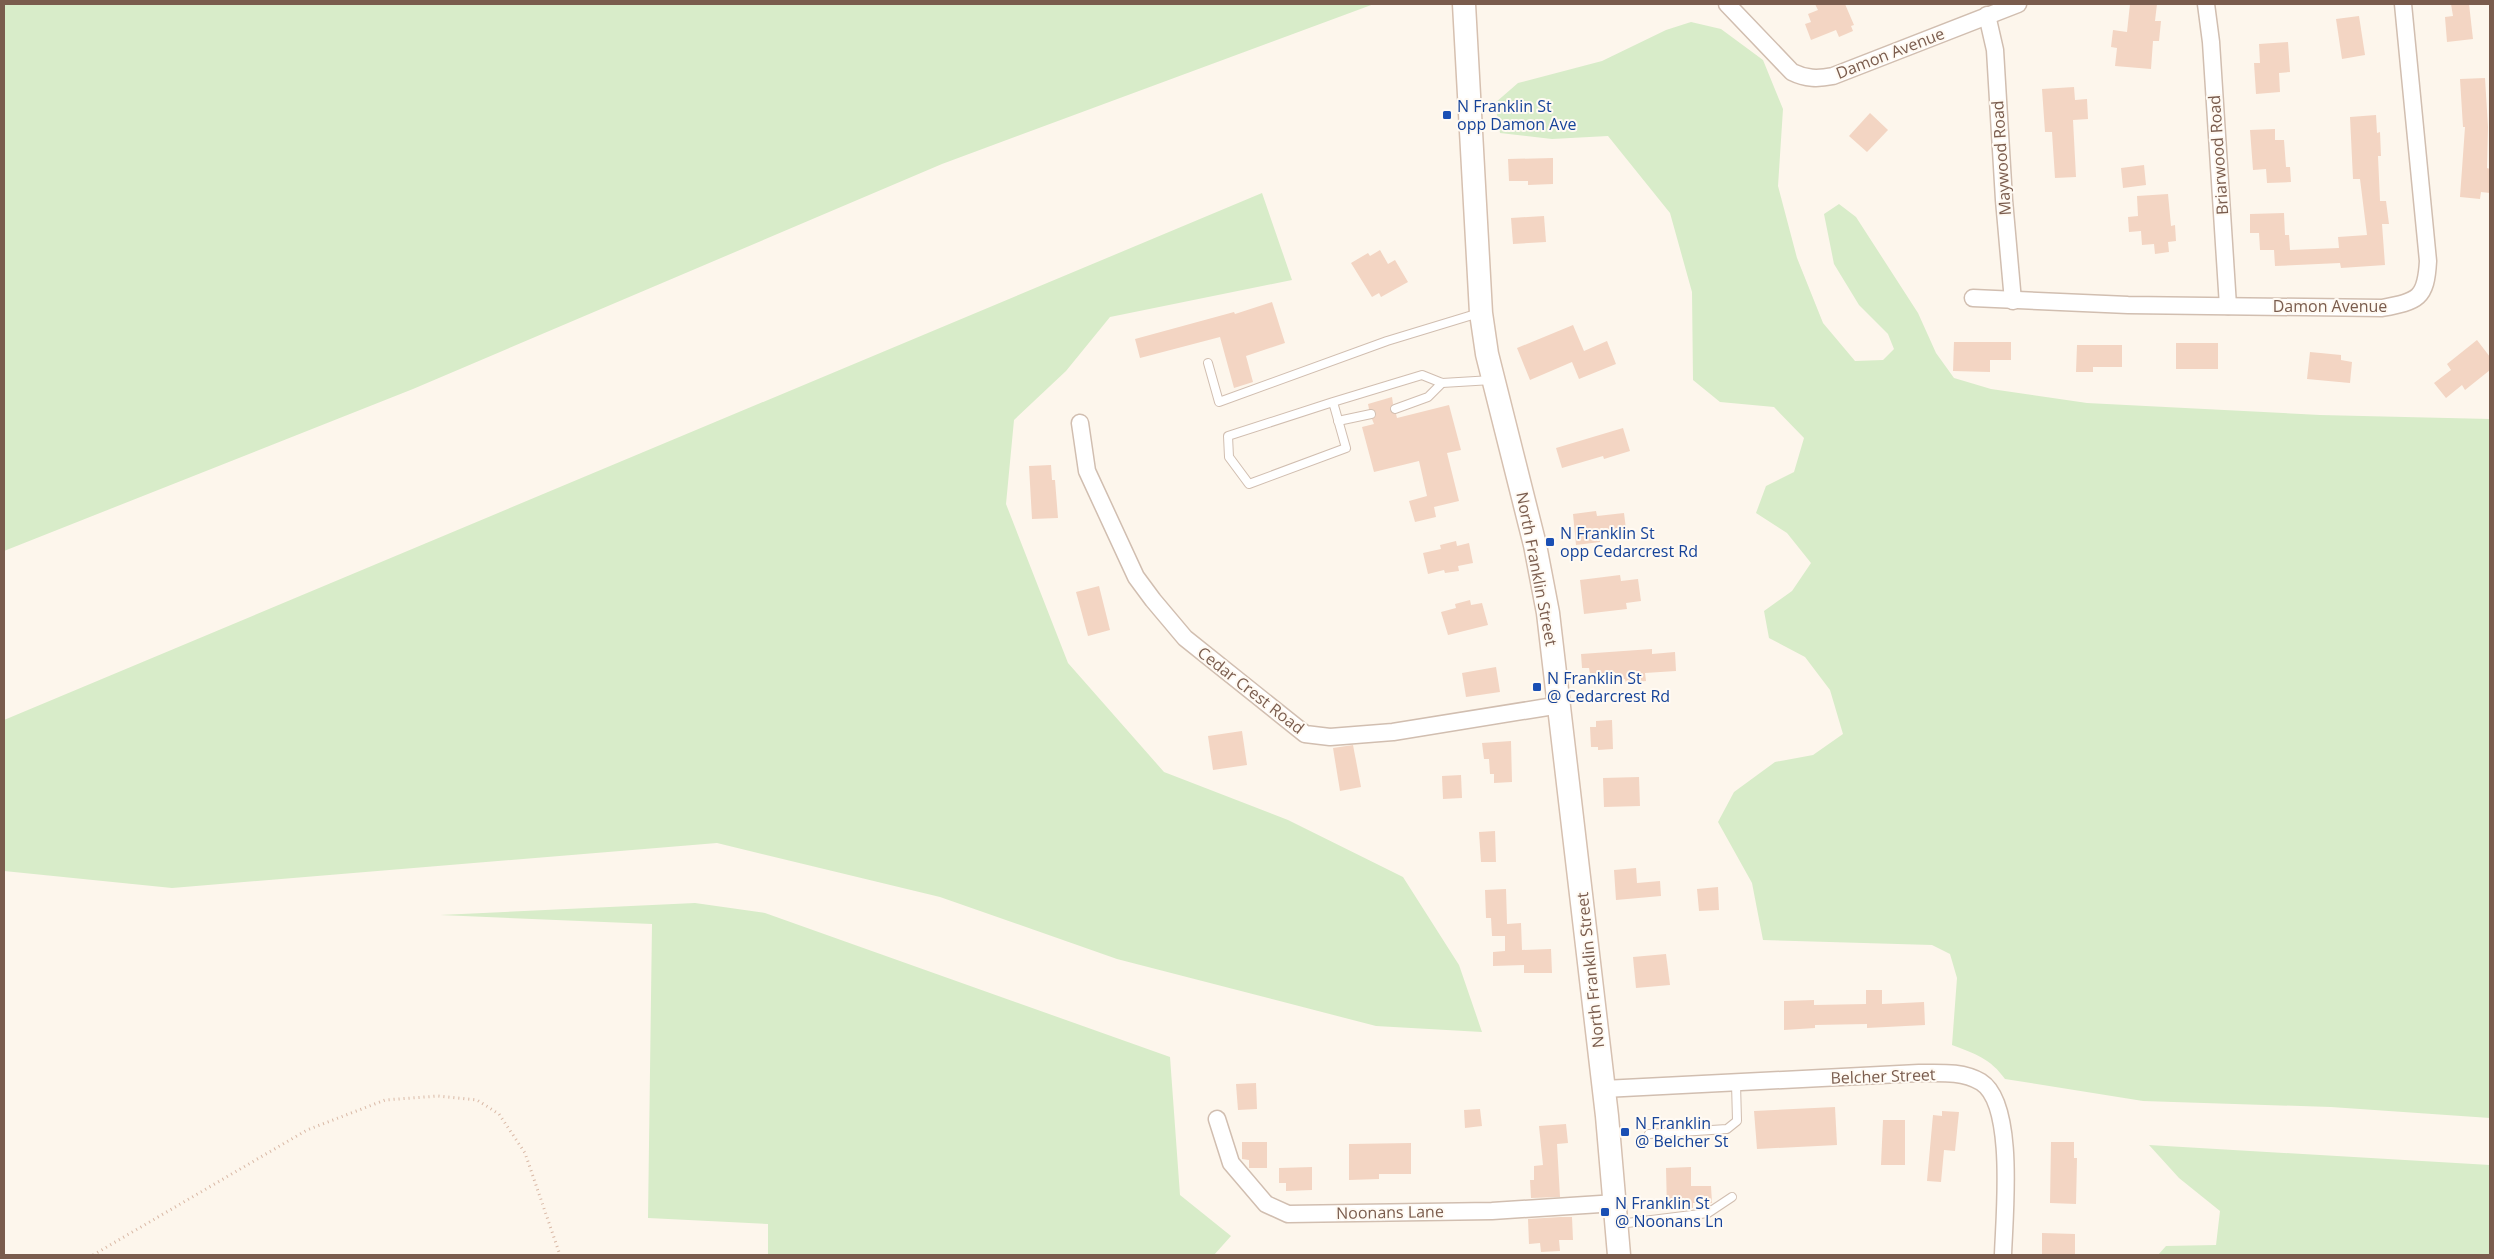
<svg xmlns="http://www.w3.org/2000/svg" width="2494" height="1259" font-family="'Open Sans',sans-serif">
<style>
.green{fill:#d8ecc9}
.building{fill:#f3d5c3}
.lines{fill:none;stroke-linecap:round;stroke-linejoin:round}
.lane-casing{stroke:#d1beb0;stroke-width:10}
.street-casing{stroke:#d1beb0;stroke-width:19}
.secondary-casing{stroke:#d6c0b0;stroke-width:25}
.path{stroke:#d9b8a5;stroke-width:3;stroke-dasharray:1 4;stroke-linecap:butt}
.lane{stroke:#fff;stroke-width:8}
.street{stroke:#fff;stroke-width:16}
.secondary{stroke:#fff;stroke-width:22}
.transit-dot{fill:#1a4fb4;stroke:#fffaf3;stroke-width:2}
.labels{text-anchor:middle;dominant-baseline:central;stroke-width:4;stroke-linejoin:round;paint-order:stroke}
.street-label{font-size:16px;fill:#7a5c4d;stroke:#fffaf3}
.transit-label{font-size:16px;fill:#164399;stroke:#fffaf3;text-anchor:start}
</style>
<rect width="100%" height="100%" fill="#fdf6ec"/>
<g class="green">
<path d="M4 4H1374L942 164 413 389 4 551Z"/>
<path d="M1691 22 1721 29 1763 60 1783 109 1778 186 1797 258 1823 323 1855 361 1883 360 1894 349 1888 334 1859 305 1834 264 1824 214 1839 204 1856 217 1918 313 1936 353 1954 378 1991 389 2087 403 2320 415 2490 419V1118L2331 1107 2143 1101 2005 1079C1991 1059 1974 1053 1952 1045L1957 978 1950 954 1932 945 1763 940 1752 883 1718 822 1734 792 1775 762 1813 755 1843 734 1830 690 1805 657 1769 638 1764 611 1792 591 1811 563 1787 533 1756 513 1766 486 1794 472 1804 438 1774 407 1720 402 1693 380 1692 292 1670 213 1608 136 1552 139 1500 133 1495 103 1518 83 1602 61 1666 30Z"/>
<path d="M1262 193 1292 280 1110 317 1066 371 1014 420 1006 504 1068 663 1164 772 1288 820 1403 877 1459 965 1482 1032 1376 1026 1117 959 940 897 717 843 172 888 4 871V720Z"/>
<path d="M695 903 765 913 1170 1057 1180 1195 1231 1236 1214 1255H768V1224L648 1218 652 924 440 915Z"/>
<path d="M2149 1145 2490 1165V1255H2158L2166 1246 2216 1245 2220 1211 2179 1178Z"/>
</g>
<g class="building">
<path d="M1815 4H1845L1854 25 1851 26 1853 31 1839 37 1836 30 1811 40 1805 24 1811 22 1808 14 1818 10Z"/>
<path d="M2130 4H2157L2155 21H2161L2159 41H2153L2151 69 2115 66 2117 48 2111 47 2113 30 2127 32Z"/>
<path d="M2451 4H2469L2473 39 2447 42 2445 17 2453 16Z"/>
<path d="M2359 16 2365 55 2342 59 2336 19Z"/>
<path d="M2288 42 2290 72 2279 73 2280 92 2256 94 2254 63H2260L2259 44Z"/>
<path d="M2485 78 2488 127 2487 168 2490 169V193L2481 192 2480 199 2460 197 2465 127H2463L2460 79Z"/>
<path d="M2074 87 2075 100 2087 99 2088 119 2073 120 2076 177 2055 178 2052 132H2045L2042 89Z"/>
<path d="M1870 113 1888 130 1867 152 1849 136Z"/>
<path d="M2376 115 2377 133 2380 132 2381 156H2378L2380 201H2386L2389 224H2382L2385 265 2341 268 2340 263 2275 266 2274 250H2260L2259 233H2250V214L2284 213 2285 235H2289L2290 250 2339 248 2338 237 2367 235 2360 179H2353L2350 117Z"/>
<path d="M2275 129V140H2284L2286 167H2290L2291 182 2267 183 2266 169 2253 170 2250 130Z"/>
<path d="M1553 158V184L1528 185V181H1509L1508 159Z"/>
<path d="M2144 165 2146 185 2123 188 2121 168Z"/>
<path d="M2168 194 2171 226 2175 225 2176 241 2168 242 2169 252 2155 254 2154 244 2142 245 2141 231 2129 232 2128 217 2138 216 2137 196Z"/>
<path d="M1544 216 1546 242 1513 244 1511 218Z"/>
<path d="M1380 250 1388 264 1395 260 1408 282 1381 297 1379 293 1372 297 1351 263 1368 253 1370 256Z"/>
<path d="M1272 302 1285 343 1246 356 1253 382 1234 388 1220 337 1140 358 1135 339 1234 312 1235 314Z"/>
<path d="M1573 325 1584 351 1607 341 1616 364 1579 379 1572 362 1530 380 1517 348Z"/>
<path d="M2477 340 2490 357V370L2465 390 2462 385 2446 398 2434 383 2451 370 2447 364Z"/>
<path d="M1954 342H2011V360H1990V372L1953 371Z"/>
<rect x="2176" y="343" width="42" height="26"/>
<path d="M2077 345H2122V367H2093V372H2076Z"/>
<path d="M2310 352 2341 355V360L2352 362 2350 383 2307 379Z"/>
<path d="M1392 397 1393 404 1390 410 1396 414 1397 418 1449 405 1461 450 1447 453 1459 501 1434 507 1436 517 1415 522 1409 501 1427 496 1419 461 1374 472 1362 427 1374 424 1372 419 1376 415 1375 411 1369 409 1368 404Z"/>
<path d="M1623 428 1630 451 1604 459 1603 456 1562 468 1556 448Z"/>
<path d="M1051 465 1052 480H1055L1058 518 1032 519 1029 466Z"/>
<path d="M1596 511 1597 516 1624 513 1626 529 1599 532 1600 542 1576 545 1573 514Z"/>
<path d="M1456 541 1457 546 1469 543 1473 563 1458 566 1459 571 1445 573 1444 570 1428 574 1423 553 1441 549 1440 545Z"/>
<path d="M1620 575 1621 581 1638 579 1641 601 1626 603 1627 609 1584 614 1580 580Z"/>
<path d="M1099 586 1110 630 1088 636 1076 592Z"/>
<path d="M1470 600 1471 605 1482 603 1488 625 1448 635 1441 612 1456 608 1455 604Z"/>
<path d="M1652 649V654L1675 652 1676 671 1645 673 1646 681 1626 683 1625 679 1615 680V672L1590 674 1589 668H1582L1581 654Z"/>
<path d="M1496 667 1500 692 1466 697 1462 673Z"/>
<path d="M1612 720 1613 749 1598 750V747H1591L1590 727H1596V721Z"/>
<path d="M1242 731 1247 765 1213 770 1208 736Z"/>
<path d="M1511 741 1512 782 1494 783V774H1490L1489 759H1484L1482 743Z"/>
<path d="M1353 745 1361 787 1340 791 1333 748Z"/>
<path d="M1461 775 1462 798 1443 799 1442 776Z"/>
<path d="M1639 777 1640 806 1604 807 1603 778Z"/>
<path d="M1495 831 1496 862H1481L1479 832Z"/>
<path d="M1636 868 1637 883 1660 881 1661 896 1616 900 1614 870Z"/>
<path d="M1718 887 1719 910 1699 911 1697 889Z"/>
<path d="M1506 889 1507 924 1521 923 1522 950 1551 949 1552 973H1524V965L1493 966V952L1505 951V936H1492L1491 918H1486L1485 890Z"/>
<path d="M1666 954 1670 985 1636 988 1633 957Z"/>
<path d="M1866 990H1882V1004L1924 1002 1925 1025 1867 1028V1024L1815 1025V1028L1784 1030V1001L1814 1000V1005L1866 1004Z"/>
<path d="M1256 1083 1257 1109 1238 1110 1236 1084Z"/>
<path d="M1835 1107 1837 1145 1757 1149 1754 1111Z"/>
<path d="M1480 1109 1482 1126 1465 1128 1464 1110Z"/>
<path d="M1942 1111 1959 1112 1955 1151 1944 1150 1941 1182 1927 1181 1933 1115 1942 1116Z"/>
<path d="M1883 1120H1905V1165H1881Z"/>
<path d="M1566 1124 1568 1143 1557 1144 1560 1197 1531 1198 1530 1180H1534V1166L1543 1165 1539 1126Z"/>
<path d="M1242 1142H1267V1168H1249V1160L1242 1159Z"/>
<path d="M2051 1142H2074V1158H2077L2076 1204 2050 1203Z"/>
<path d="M1411 1143V1174H1379V1179L1349 1180V1144Z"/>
<path d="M1312 1167V1190L1286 1191V1183H1279V1168Z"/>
<path d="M1691 1167V1186H1711L1712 1203H1693V1208L1667 1209 1666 1168Z"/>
<path d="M1561 1217H1572L1573 1240H1559L1560 1251 1541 1252 1540 1243 1529 1244 1528 1219Z"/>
<path d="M2042 1233 2075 1234V1255H2042Z"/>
</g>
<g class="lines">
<g class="lane-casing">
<g id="lane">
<path d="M1208 363 1219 402 1387 341 1479 313"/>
<path d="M1333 402 1228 436 1229 457 1249 484 1346 448 1333 402 1422 375 1442 383 1492 380"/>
<path d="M1395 409 1428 397 1442 383"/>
<path d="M1338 421 1371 414"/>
<path d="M1649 1134 1727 1129 1737 1121 1736 1083"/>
<path d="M1619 1224 1708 1213 1732 1197"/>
</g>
</g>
<g class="street-casing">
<g id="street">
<path d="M1727 4 1792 72C1806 79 1818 79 1833 76L2018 4"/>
<path d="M2206 4 2211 42 2228 306"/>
<path d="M1987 15 1995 50 2004 200 2013 301"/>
<path d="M1973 298 2128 305 2382 308C2418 301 2426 299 2428 261L2403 4"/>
<path d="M1080 423 1087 471 1136 577 1153 600 1185 638 1305 734 1330 737 1393 732 1560 705"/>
<path d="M1604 1089 1919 1073C1940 1073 1962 1071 1981 1082 2016 1104 2004 1218 2003 1255"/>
<path d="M1217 1119 1231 1163 1266 1204 1288 1214 1492 1211 1616 1203"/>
</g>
</g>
<g class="secondary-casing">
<path id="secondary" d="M1464 4 1481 313 1487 354 1535 545 1548 613 1607 1116 1619 1255"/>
</g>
<path class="path" d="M93 1255 307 1130 385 1100 438 1096 477 1100 499 1114 525 1153 560 1255"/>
<use href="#lane" class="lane"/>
<use href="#street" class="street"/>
<use href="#secondary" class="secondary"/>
</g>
<g class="transit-dot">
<rect x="1442" y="110" width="10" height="10" rx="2.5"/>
<rect x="1545" y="537" width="10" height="10" rx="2.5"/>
<rect x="1532" y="682" width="10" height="10" rx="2.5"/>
<rect x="1620" y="1127" width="10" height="10" rx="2.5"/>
<rect x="1600" y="1207" width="10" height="10" rx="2.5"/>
</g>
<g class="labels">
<g class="street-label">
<text transform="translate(1890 53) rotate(-21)">Damon Avenue</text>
<text transform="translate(2218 155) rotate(-94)">Briarwood Road</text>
<text transform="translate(2001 158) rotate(-94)">Maywood Road</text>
<text x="2330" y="306">Damon Avenue</text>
<text transform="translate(1537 569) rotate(79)">North Franklin Street</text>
<text transform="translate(1251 690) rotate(38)">Cedar Crest Road</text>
<text transform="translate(1590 970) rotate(-96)">North Franklin Street</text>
<text transform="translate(1883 1076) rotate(-2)">Belcher Street</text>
<text transform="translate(1390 1212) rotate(-1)">Noonans Lane</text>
</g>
<g class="transit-label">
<text x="1457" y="106">N Franklin St<tspan x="1457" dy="18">opp Damon Ave</tspan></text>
<text x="1560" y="533">N Franklin St<tspan x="1560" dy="18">opp Cedarcrest Rd</tspan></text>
<text x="1547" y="678">N Franklin St<tspan x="1547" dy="18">@ Cedarcrest Rd</tspan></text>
<text x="1635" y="1123">N Franklin<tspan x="1635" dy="18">@ Belcher St</tspan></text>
<text x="1615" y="1203">N Franklin St<tspan x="1615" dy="18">@ Noonans Ln</tspan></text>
</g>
</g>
<rect width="2494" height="1259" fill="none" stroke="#7a5c4d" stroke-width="10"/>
</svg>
